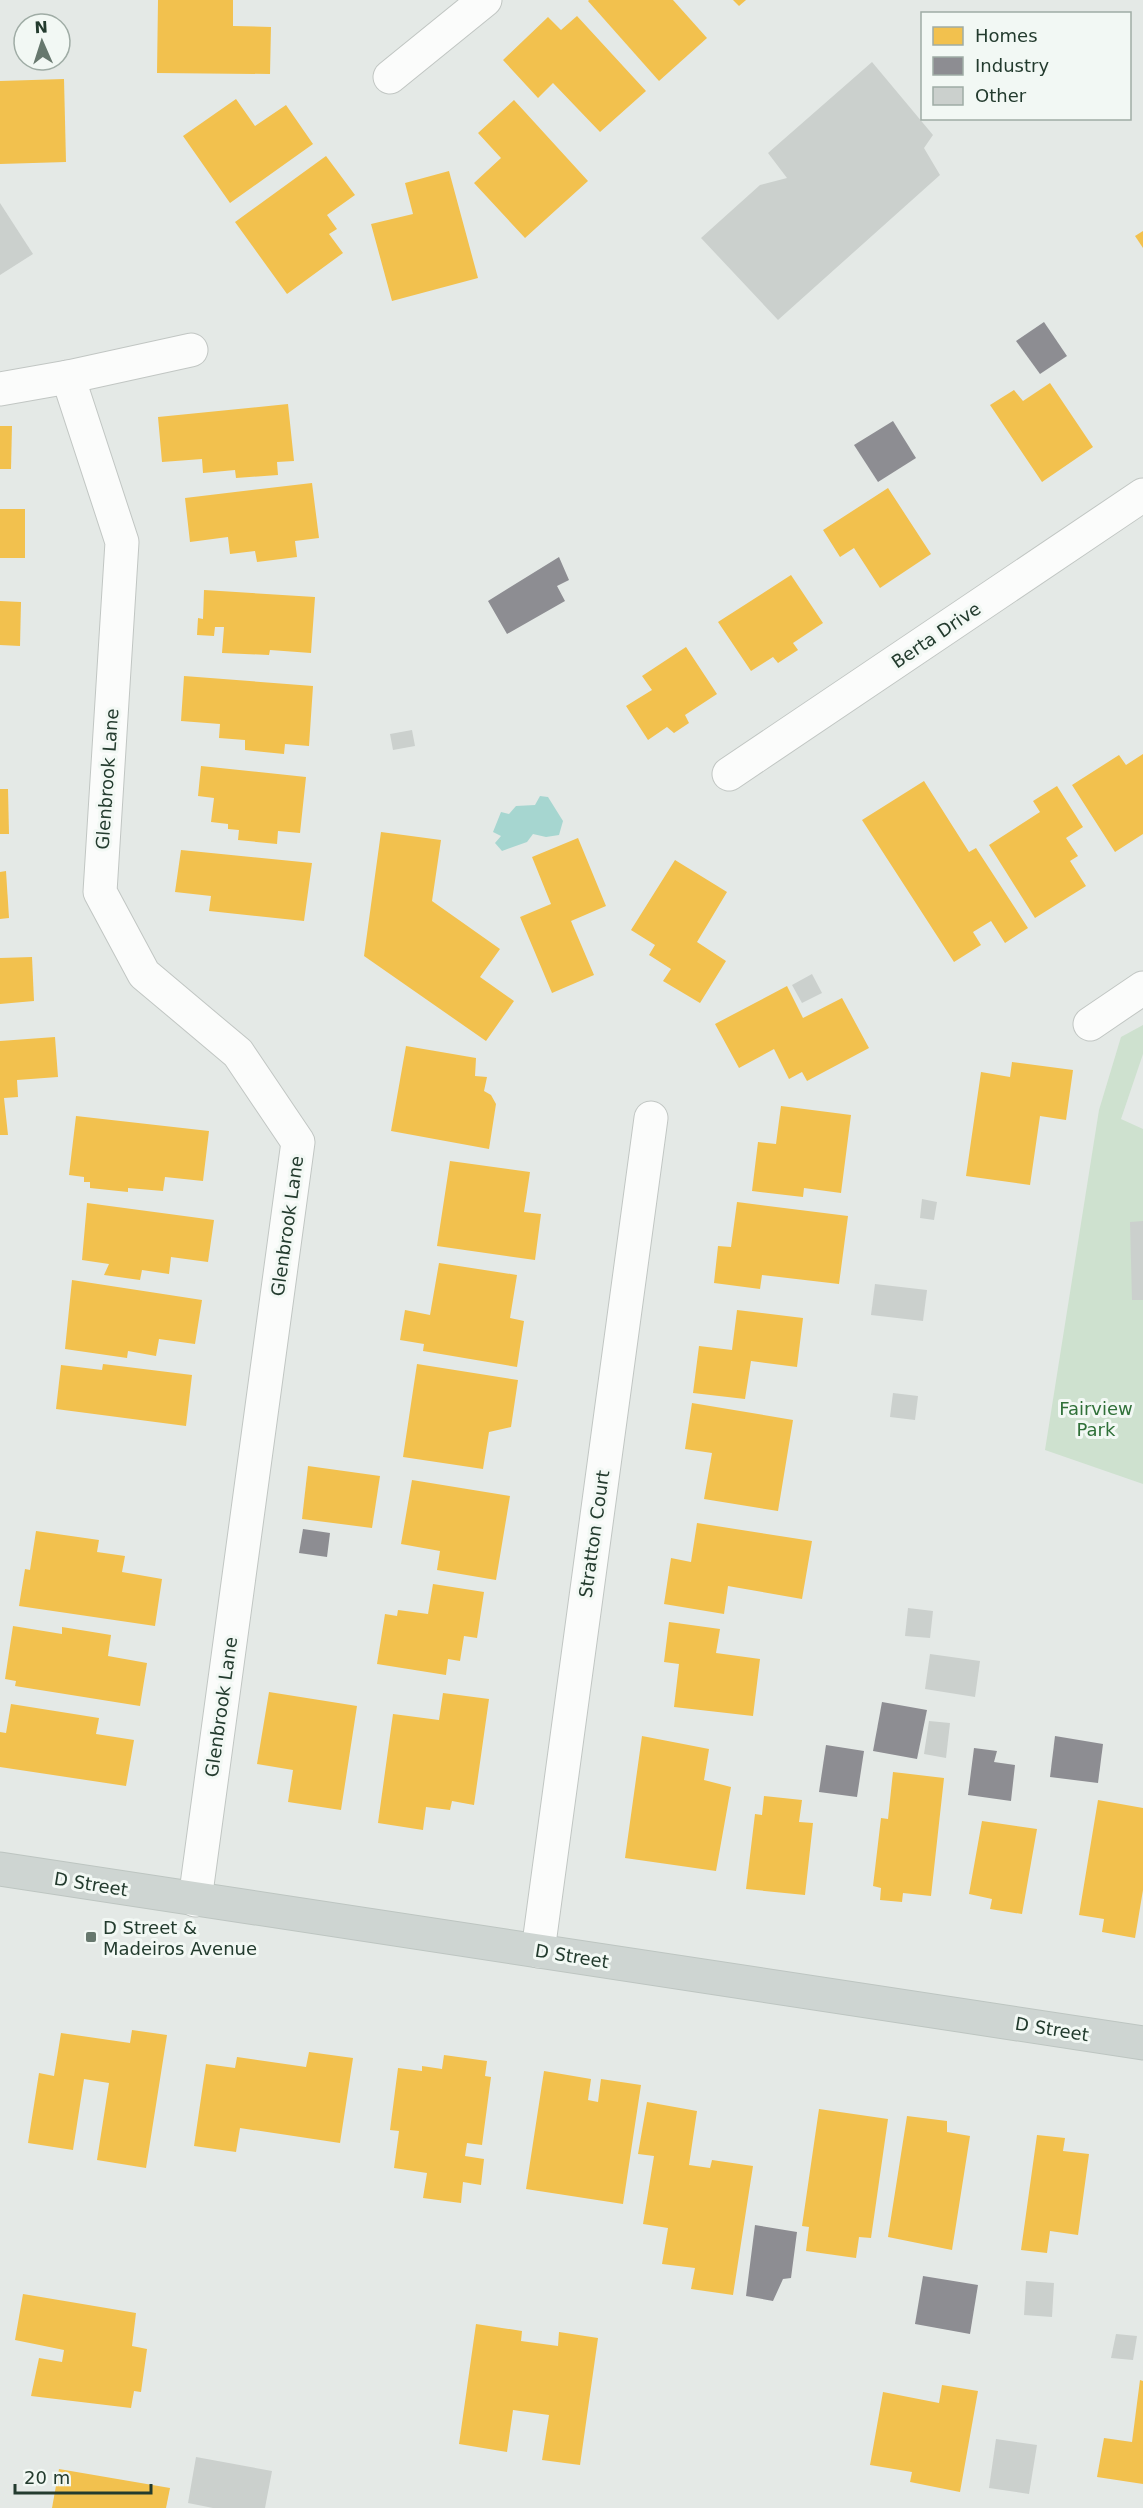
<svg xmlns="http://www.w3.org/2000/svg" width="1143" height="2508" font-family="'DejaVu Sans',sans-serif">
<style>
.green{fill:#cee1cf}
.water{fill:#a6d6d0}
.homes{fill:#f2c14e}
.industry{fill:#8d8d92}
.building{fill:#cbd0cd}
.lines{fill:none;stroke-linecap:round;stroke-linejoin:round}
.minor-casing{stroke:#c1c6c3;stroke-width:35}
.major-casing{stroke:#bdc5c1;stroke-width:35}
.minor{stroke:#fbfcfb;stroke-width:33}
.major{stroke:#ced5d2;stroke-width:33}
.poi-dot{fill:#67786e;stroke:#f2f8f4;stroke-width:2}
.labels{text-anchor:middle;dominant-baseline:central;stroke-width:6;stroke-linejoin:round;paint-order:stroke}
.street-label{font-size:18px;fill:#233b2e;stroke:#f2f8f4}
.park-label{font-size:18px;fill:#2f7038;stroke:#f2f8f4}
.poi-label{font-size:18px;fill:#233b2e;stroke:#f2f8f4;text-anchor:start}
</style>
<rect width="100%" height="100%" fill="#e4e9e6"/>
<path class="green" d="M1143 1025V1054L1121 1119 1143 1129V1484L1045 1450 1099 1110 1121 1037Z"/>
<path class="water" d="M540 796 548 797 563 821 559 835 546 837 533 834 527 842 502 851 495 843 501 836 493 832 501 812 509 814 516 806 535 805Z"/>
<g class="homes">
<path d="M158 0H233V26L271 27 270 74 157 73Z"/>
<path d="M589 0H673L707 38 659 81 588 1Z"/>
<path d="M733 0H746L739 6Z"/>
<path d="M577 16 646 91 600 132 553 83 538 98 503 60 548 17 561 30Z"/>
<path d="M64 79 66 162 0 164V81Z"/>
<path d="M236 99 255 126 286 105 313 144 230 203 183 136Z"/>
<path d="M514 100 588 181 525 238 474 183 501 158 478 133Z"/>
<path d="M326 156 355 195 327 215 337 229 329 234 343 253 287 294 235 222Z"/>
<path d="M449 171 478 278 392 301 371 224 413 214 405 183Z"/>
<path d="M1143 231V248L1135 236Z"/>
<path d="M1050 383 1093 447 1042 482 990 405 1014 390 1023 401Z"/>
<path d="M288 404 294 461 277 462 278 475 236 478 235 470 203 473 202 459 162 462 158 417Z"/>
<path d="M0 426H12L11 469H0Z"/>
<path d="M312 483 319 538 295 541 297 557 257 562 255 551 230 554 228 537 190 542 185 498Z"/>
<path d="M888 488 931 554 880 588 854 548 840 557 823 530Z"/>
<rect x="0" y="509" width="25" height="49"/>
<path d="M791 575 823 623 793 643 798 650 778 663 773 657 751 671 718 622Z"/>
<path d="M204 590 315 597 311 653 270 650 269 655 222 653 224 627H215L214 636 197 635 198 618 203 619Z"/>
<path d="M0 601 21 602 20 646 0 645Z"/>
<path d="M686 647 717 694 685 715 689 723 674 733 667 727 648 740 626 706 652 690 642 676Z"/>
<path d="M184 676 313 686 309 746 285 744 284 754 245 750V740L219 738 220 724 181 721Z"/>
<path d="M1143 754V834L1115 852 1072 785 1119 755 1126 765Z"/>
<path d="M201 766 306 777 300 833 278 831 277 844 238 840 239 830 228 829V824L211 822 214 798 198 796Z"/>
<path d="M924 781 969 852 976 848 1028 928 1005 943 991 921 973 932 981 945 954 962 862 820Z"/>
<path d="M1057 786 1083 827 1066 838 1078 856 1070 861 1086 886 1035 918 989 845 1040 812 1033 801Z"/>
<path d="M0 789H8L9 834H0Z"/>
<path d="M381 832 441 840 432 901 500 949 480 977 514 1001 486 1041 364 956Z"/>
<path d="M578 838 606 906 571 921 594 975 552 993 520 917 551 904 532 857Z"/>
<path d="M181 850 312 863 304 921 209 911 211 896 175 892Z"/>
<path d="M675 860 727 892 697 942 726 961 700 1003 663 981 671 969 649 955 655 945 631 930Z"/>
<path d="M6 871 9 918 0 919V872Z"/>
<path d="M32 957 34 1001 0 1004V958Z"/>
<path d="M787 986 803 1018 842 998 869 1048 807 1081 802 1072 789 1079 774 1049 739 1068 715 1024Z"/>
<path d="M55 1037 58 1077 17 1080 18 1097 4 1098 8 1135H0V1041Z"/>
<path d="M406 1046 476 1058 475 1076 487 1077 484 1091 491 1095 496 1104 489 1149 391 1131Z"/>
<path d="M1012 1062 1073 1070 1066 1120 1040 1116 1030 1185 966 1176 981 1072 1010 1077Z"/>
<path d="M781 1106 851 1115 841 1193 804 1188 803 1197 752 1191 758 1142 776 1144Z"/>
<path d="M76 1116 209 1131 203 1181 165 1177 163 1191 128 1188V1192L90 1188V1182H84V1177L69 1175Z"/>
<path d="M450 1161 530 1172 524 1212 541 1214 535 1260 437 1246Z"/>
<path d="M737 1202 848 1216 839 1284 762 1275 760 1289 714 1283 718 1246 731 1247Z"/>
<path d="M87 1203 214 1220 208 1262 171 1257 169 1274 142 1270 140 1280 104 1275 109 1264 82 1260Z"/>
<path d="M439 1263 517 1275 510 1318 524 1321 517 1367 423 1351 424 1344 400 1340 405 1310 430 1315Z"/>
<path d="M72 1280 202 1300 195 1344 159 1339 156 1356 128 1351 127 1358 65 1349Z"/>
<path d="M737 1310 803 1318 797 1367 751 1361 745 1399 693 1393 699 1346 732 1350Z"/>
<path d="M103 1364 192 1375 186 1426 56 1409 61 1365 102 1370Z"/>
<path d="M417 1364 518 1380 511 1427 489 1432 483 1469 403 1457Z"/>
<path d="M692 1403 793 1420 778 1511 704 1499 712 1453 685 1449Z"/>
<path d="M308 1466 380 1476 372 1528 302 1519Z"/>
<path d="M412 1480 510 1496 496 1580 437 1570 440 1551 401 1544Z"/>
<path d="M697 1523 812 1541 802 1599 728 1586 724 1614 664 1604 671 1558 691 1562Z"/>
<path d="M36 1531 99 1540 97 1552 125 1556 122 1572 162 1579 155 1626 19 1606 25 1569 30 1570Z"/>
<path d="M433 1584 484 1592 477 1638 464 1636 460 1661 448 1659 446 1675 377 1664 385 1614 397 1616 398 1610 428 1614Z"/>
<path d="M669 1622 720 1629 716 1653 760 1659 753 1716 674 1707 679 1664 664 1662Z"/>
<path d="M13 1626 62 1634V1627L111 1635 108 1656 147 1663 140 1706 15 1686 16 1681 5 1679Z"/>
<path d="M269 1692 357 1706 341 1810 288 1802 293 1770 257 1764Z"/>
<path d="M443 1693 489 1699 474 1805 452 1801 450 1810 426 1807 423 1830 378 1823 393 1714 439 1720Z"/>
<path d="M11 1704 99 1718 96 1734 134 1740 126 1786 0 1767V1732L6 1733Z"/>
<path d="M642 1736 709 1749 704 1780 731 1787 716 1871 625 1858Z"/>
<path d="M893 1772 944 1778 931 1896 903 1893 902 1902 880 1900 881 1888 873 1886 881 1818 888 1819Z"/>
<path d="M764 1796 802 1800 799 1822 813 1823 805 1895 746 1889 755 1814 762 1815Z"/>
<path d="M1098 1800 1143 1808V1890L1135 1938 1102 1932 1104 1919 1079 1915Z"/>
<path d="M982 1821 1037 1829 1022 1914 990 1909 992 1899 969 1894Z"/>
<path d="M132 2030 167 2035 146 2168 97 2160 109 2083 84 2079 73 2150 28 2143 39 2073 54 2076 61 2033 130 2043Z"/>
<path d="M309 2052 353 2058 340 2143 240 2128 236 2152 194 2146 206 2064 235 2068 237 2057 306 2067Z"/>
<path d="M444 2055 487 2061 485 2076 491 2077 482 2145 467 2143 465 2156 484 2159 481 2185 463 2182 461 2203 423 2198 427 2173 394 2168 399 2131 390 2130 398 2068 422 2071V2066L442 2069Z"/>
<path d="M544 2071 591 2079 588 2100 598 2102 601 2079 641 2085 623 2204 526 2189Z"/>
<path d="M647 2102 697 2111 689 2165 710 2168 712 2160 753 2166 733 2295 691 2289 695 2268 662 2264 668 2228 643 2224 654 2156 638 2154Z"/>
<path d="M819 2109 888 2119 871 2238 859 2237 856 2258 806 2251 809 2227 802 2226Z"/>
<path d="M907 2116 947 2121V2132L970 2136 952 2250 888 2237Z"/>
<path d="M1037 2135 1065 2138 1063 2151 1089 2154 1078 2235 1050 2231 1047 2253 1021 2250Z"/>
<path d="M23 2294 136 2313 132 2346 147 2349 141 2392 134 2391 131 2408 31 2396 39 2358 62 2362 64 2350 15 2340Z"/>
<path d="M476 2324 522 2331 521 2341 558 2346 559 2332 598 2338 580 2465 542 2460 549 2415 513 2410 507 2452 459 2444Z"/>
<path d="M1140 2380 1143 2381V2484L1097 2477 1104 2438 1132 2442Z"/>
<path d="M942 2385 978 2391 960 2492 910 2482 912 2472 870 2465 883 2392 939 2403Z"/>
<path d="M59 2469 170 2488 166 2508H52Z"/>
</g>
<g class="industry">
<path d="M1044 322 1067 356 1040 374 1016 341Z"/>
<path d="M893 421 916 458 878 482 854 445Z"/>
<path d="M559 557 569 580 557 586 565 601 507 634 488 601Z"/>
<path d="M303 1529 330 1533 327 1557 299 1553Z"/>
<path d="M882 1702 927 1710 917 1759 873 1751Z"/>
<path d="M1055 1736 1103 1744 1098 1783 1050 1777Z"/>
<path d="M826 1745 864 1751 857 1797 819 1792Z"/>
<path d="M974 1748 997 1751 994 1762 1015 1765 1011 1801 968 1795Z"/>
<path d="M755 2225 797 2232 791 2278 783 2279 773 2301 746 2296Z"/>
<path d="M923 2276 978 2285 970 2334 915 2324Z"/>
</g>
<g class="building">
<path d="M872 62 933 135 924 148 940 175 778 320 701 238 760 185 787 178 768 153Z"/>
<path d="M0 203 33 254 0 275Z"/>
<path d="M412 730 415 746 393 750 390 734Z"/>
<path d="M812 974 822 993 802 1003 792 985Z"/>
<path d="M922 1199 937 1202 934 1220 920 1218Z"/>
<path d="M1143 1221V1300H1132L1130 1222Z"/>
<path d="M875 1284 927 1290 923 1321 871 1315Z"/>
<path d="M893 1393 918 1396 915 1420 890 1417Z"/>
<path d="M908 1608 933 1611 930 1638 905 1636Z"/>
<path d="M930 1654 980 1661 975 1697 925 1689Z"/>
<path d="M929 1721 950 1723 946 1758 924 1754Z"/>
<path d="M1026 2281 1054 2283 1052 2317 1024 2315Z"/>
<path d="M1116 2334 1137 2336 1133 2360 1111 2358Z"/>
<path d="M996 2439 1037 2445 1029 2494 989 2488Z"/>
<path d="M196 2457 272 2471 265 2508H213L188 2503Z"/>
</g>
<g class="lines">
<g class="minor-casing">
<g id="minor">
<path d="M390 77 485 0"/>
<path d="M68 377 122 542 100 892 144 974 238 1053 298 1142 195 1900"/>
<path d="M0 389 68 377 191 350"/>
<path d="M729 774 1143 495"/>
<path d="M1090 1024 1143 988"/>
<path d="M538 1951 651 1118"/>
</g>
</g>
<g class="major-casing">
<path id="major" d="M0 1869 1143 2043"/>
</g>
<use href="#minor" class="minor"/>
<use href="#major" class="major"/>
</g>
<rect class="poi-dot" x="85" y="1931" width="12" height="12" rx="3"/>
<g class="labels">
<g class="street-label">
<text transform="translate(936 635) rotate(-34)">Berta Drive</text>
<text transform="translate(107 779) rotate(-86)">Glenbrook Lane</text>
<text transform="translate(287 1226) rotate(-82)">Glenbrook Lane</text>
<text transform="translate(594 1534) rotate(-82)">Stratton Court</text>
<text transform="translate(221 1707) rotate(-82)">Glenbrook Lane</text>
<text transform="translate(91 1884) rotate(9)">D Street</text>
<text transform="translate(572 1956) rotate(9)">D Street</text>
<text transform="translate(1052 2029) rotate(9)">D Street</text>
</g>
<g class="park-label">
<text x="1096" y="1408">Fairview<tspan x="1096" dy="21">Park</tspan></text>
</g>
<g class="poi-label">
<text x="103" y="1927">D Street &amp;<tspan x="103" dy="21">Madeiros Avenue</tspan></text>
</g>
</g>
<rect x="921" y="12" width="210" height="108" fill="#f2f8f4" stroke="#9faca5" stroke-width="1.5"/>
<rect x="933" y="27" width="30" height="18" fill="#f2c14e" stroke="#9faca5" stroke-width="1.5"/>
<text x="975" y="42" font-size="18" fill="#233b2e">Homes</text>
<rect x="933" y="57" width="30" height="18" fill="#8d8d92" stroke="#9faca5" stroke-width="1.5"/>
<text x="975" y="72" font-size="18" fill="#233b2e">Industry</text>
<rect x="933" y="87" width="30" height="18" fill="#cbd0cd" stroke="#9faca5" stroke-width="1.5"/>
<text x="975" y="102" font-size="18" fill="#233b2e">Other</text>
<g transform="translate(42 42) rotate(357)"><circle r="28" fill="#f2f8f4" stroke="#9faca5" stroke-width="1.5"/>
<path d="M0-4.5L10 22L0 15L-10 22Z" fill="#67786e"/>
<text y="-9" font-size="16" font-weight="bold" text-anchor="middle" fill="#233b2e">N</text>
</g>
<path d="M15 2484v9h136v-9" fill="none" stroke="#233b2e" stroke-width="3"/>
<text x="24" y="2484" font-size="18" fill="#233b2e" stroke="#f2f8f4" stroke-width="4.5" paint-order="stroke">20 m</text>
</svg>
